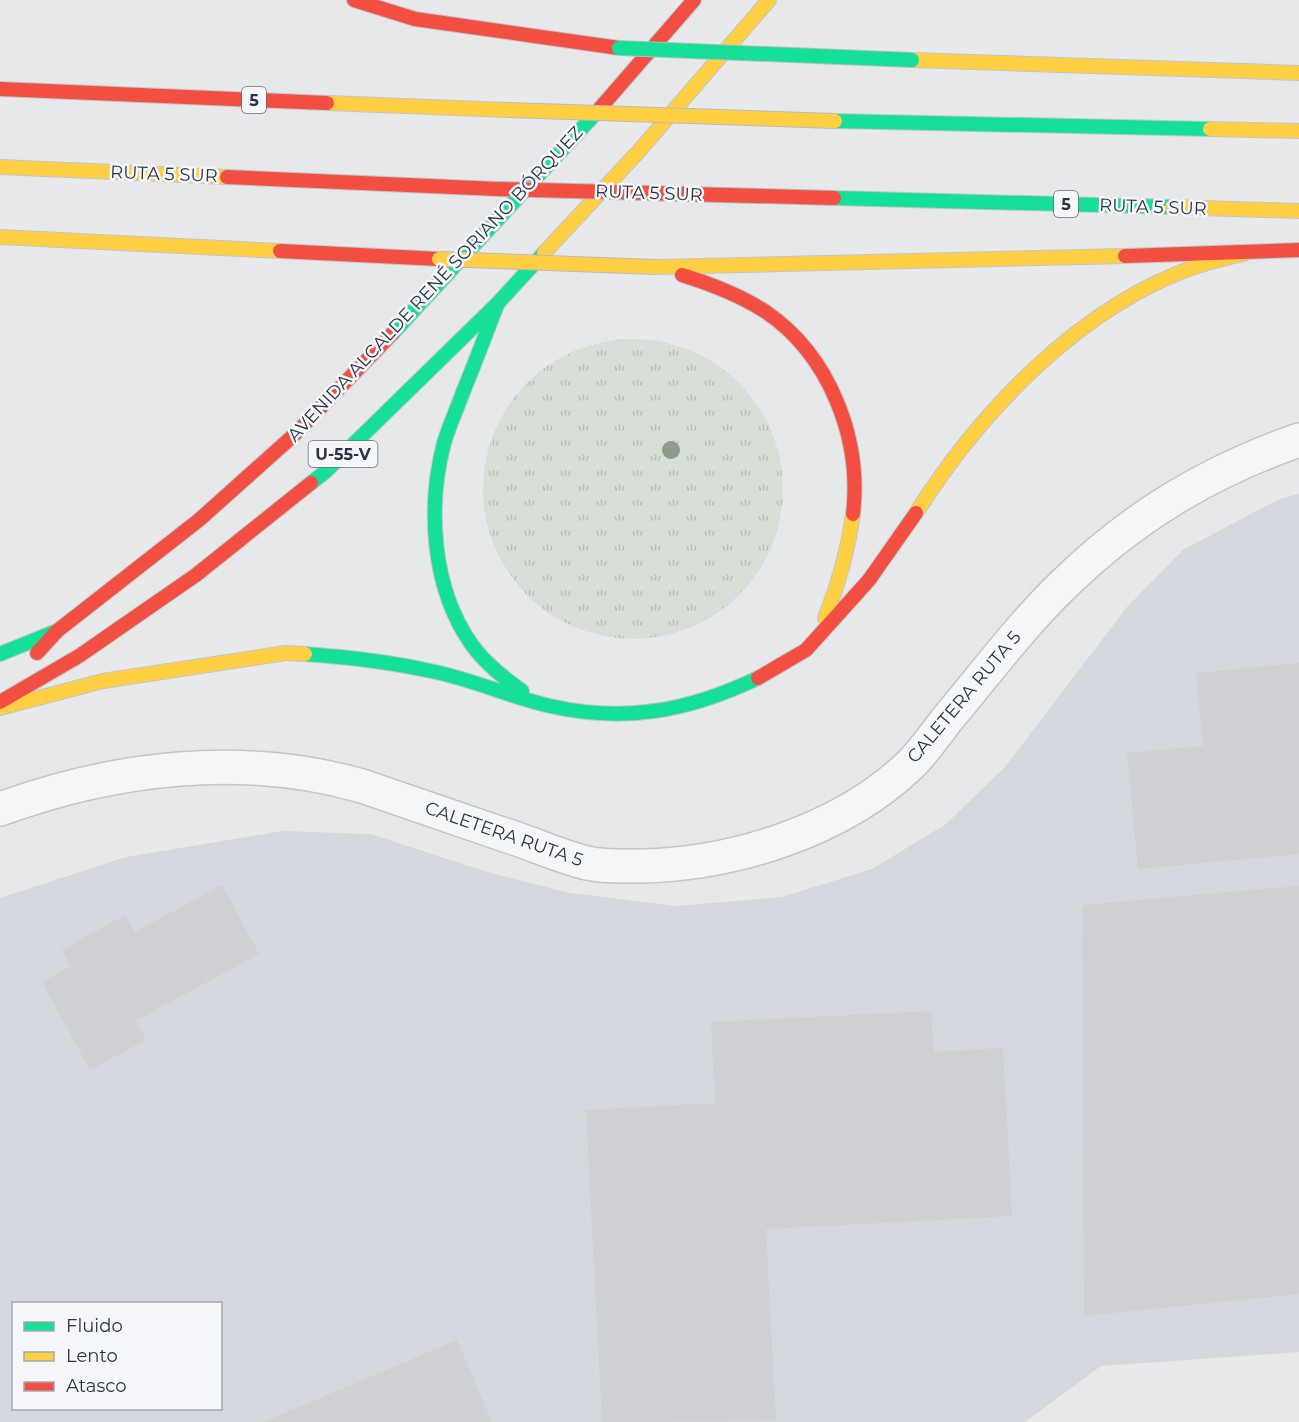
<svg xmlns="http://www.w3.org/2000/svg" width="1299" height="1422" font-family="Montserrat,sans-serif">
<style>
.built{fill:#d4d7dd;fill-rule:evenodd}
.grass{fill:url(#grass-tufts)}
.building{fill:#ced0d3}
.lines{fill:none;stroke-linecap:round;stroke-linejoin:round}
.street-casing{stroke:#c4c6c8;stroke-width:36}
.fast-casing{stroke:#c2c5c8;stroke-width:16}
.slow-casing{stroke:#c2c5c8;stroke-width:16}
.jam-casing{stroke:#c2c5c8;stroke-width:16}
.street{stroke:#f5f6f7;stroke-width:33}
.fast{stroke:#16e098;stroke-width:14}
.slow{stroke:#ffcf43;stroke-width:14}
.jam{stroke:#f24e42;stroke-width:14}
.fast-bridge-casing{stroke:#b8bbbf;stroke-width:16;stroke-linecap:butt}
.slow-bridge-casing{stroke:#b8bbbf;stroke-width:16;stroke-linecap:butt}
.jam-bridge-casing{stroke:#b8bbbf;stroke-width:16;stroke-linecap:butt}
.fast-bridge{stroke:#16e098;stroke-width:14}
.slow-bridge{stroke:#ffcf43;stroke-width:14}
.jam-bridge{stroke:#f24e42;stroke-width:14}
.tree{fill:#8a9e88}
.labels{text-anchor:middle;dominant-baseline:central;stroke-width:5;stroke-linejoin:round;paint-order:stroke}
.shield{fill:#f4f6f9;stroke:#676e7b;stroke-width:1.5}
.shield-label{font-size:16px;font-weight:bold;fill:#2b3445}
.street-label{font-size:18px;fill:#2b3445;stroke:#f4f6f9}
</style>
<defs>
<pattern id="grass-tufts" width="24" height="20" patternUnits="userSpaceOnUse" patternTransform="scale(1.5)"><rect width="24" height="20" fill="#d6ded6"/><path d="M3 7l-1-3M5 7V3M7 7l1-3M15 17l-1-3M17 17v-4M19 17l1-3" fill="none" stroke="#b8bfb9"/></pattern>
</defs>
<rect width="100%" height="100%" fill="#e6e8ea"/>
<path class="built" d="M1299 494V1352L1101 1366 1025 1422H0V898L126 857 283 831 371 834 484 871 570 893 677 906 782 897 872 869 946 824 1005 767 1127 607 1183 550 1279 499ZM14 1304H220V1408H14Z"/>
<circle class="grass" cx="633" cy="489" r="150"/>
<g class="building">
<path d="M1299 663V854L1138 869 1127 753 1203 746 1196 673Z"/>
<path d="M222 885 259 954 135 1021 146 1040 90 1070 42 982 70 967 62 950 125 915 135 932Z"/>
<path d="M1299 886V1294L1084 1316 1082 905Z"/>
<path d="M931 1011 934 1052 1003 1048 1012 1216 766 1229 776 1421 602 1422 586 1110 715 1103 711 1022Z"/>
<path d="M457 1340 492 1422H264Z"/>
</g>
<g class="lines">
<g class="street-casing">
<path id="street" d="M0 809C116 767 242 752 362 786 412 803 463 821 514 838 538 846 562 857 587 863 604 867 625 866 642 866 735 864 843 830 911 764 925 750 937 732 949 717 986 673 1020 627 1061 587 1131 518 1207 472 1299 440"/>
</g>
<g class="fast-casing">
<g id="fast">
<path d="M835 121 1210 129"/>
<path d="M834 198 1172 207"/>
<path d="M498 303C486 333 475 363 463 392 457 409 449 426 444 443 427 508 432 589 472 645 486 664 503 677 522 691"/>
<path d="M392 334 595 114"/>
<path d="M311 483 325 472 498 303 544 253"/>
<path d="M0 654 57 631"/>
<path d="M305 654C347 657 390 662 431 671 472 679 510 697 550 706 625 723 689 711 758 678"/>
</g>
</g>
<g class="slow-casing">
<g id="slow">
<path d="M912 60 1299 73"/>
<path d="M327 103 508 110"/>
<path d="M1210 129 1299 131"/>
<path d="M0 167 227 177"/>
<path d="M1172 207 1299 211"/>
<path d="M0 237 280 251"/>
<path d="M544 253 639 151 769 0"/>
<path d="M656 267 1125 256"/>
<path d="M916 513C981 411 1080 306 1197 266 1213 261 1230 257 1246 253"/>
<path d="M825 618C839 583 848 551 853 514"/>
<path d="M0 708 103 681 286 653 305 654"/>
</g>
</g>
<g class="jam-casing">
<g id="jam">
<path d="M354 0 415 19 619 48"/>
<path d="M0 89 327 103"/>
<path d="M595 114 694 0"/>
<path d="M227 177 498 189"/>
<path d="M280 251 439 259"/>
<path d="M1125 256 1299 250"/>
<path d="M682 275C711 284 740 295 766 312 829 355 862 438 853 514"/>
<path d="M37 653 57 631 199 520 294 435 392 334"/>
<path d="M758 678 806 650 869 580 916 513"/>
<path d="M0 702 79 656 196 575 311 483"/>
</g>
</g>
<use href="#street" class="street"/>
<use href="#fast" class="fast"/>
<use href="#slow" class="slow"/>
<use href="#jam" class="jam"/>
<g class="fast-bridge-casing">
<path id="fast-bridge" d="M619 48 912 60"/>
</g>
<g class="slow-bridge-casing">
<g id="slow-bridge">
<path d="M508 110 835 121"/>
<path d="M439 259 656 267"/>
</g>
</g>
<g class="jam-bridge-casing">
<path id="jam-bridge" d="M498 189 834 198"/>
</g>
<use href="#fast-bridge" class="fast-bridge"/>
<use href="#slow-bridge" class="slow-bridge"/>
<use href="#jam-bridge" class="jam-bridge"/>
</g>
<circle class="tree" cx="671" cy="450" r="9"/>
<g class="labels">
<g class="shield">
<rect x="242" y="87" width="24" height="26" rx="4.5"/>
<rect x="1054" y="191" width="24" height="26" rx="4.5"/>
<rect x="308.5" y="441" width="69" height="26" rx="4.5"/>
</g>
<g class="shield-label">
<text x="254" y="100">5</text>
<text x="1066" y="204">5</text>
<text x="343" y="454">U-55-V</text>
</g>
<g class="street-label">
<text transform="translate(164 174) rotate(2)">RUTA 5 SUR</text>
<text transform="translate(649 193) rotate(2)">RUTA 5 SUR</text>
<text transform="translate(1153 207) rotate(2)">RUTA 5 SUR</text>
<text transform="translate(435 284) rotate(-47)">AVENIDA ALCALDE RENÉ SORIANO BÓRQUEZ</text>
<text transform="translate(964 697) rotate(-50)">CALETERA RUTA 5</text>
<text transform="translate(504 834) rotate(19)">CALETERA RUTA 5</text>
</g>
</g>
<rect x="12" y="1302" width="210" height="108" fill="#f4f6f9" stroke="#a4a8b1" stroke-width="1.5"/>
<rect x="24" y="1322" width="30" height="9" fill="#16e098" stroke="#a4a8b1" stroke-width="1.5"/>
<text x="66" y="1332" font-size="18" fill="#2b3445">Fluido</text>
<rect x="24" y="1352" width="30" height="9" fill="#ffcf43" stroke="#a4a8b1" stroke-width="1.5"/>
<text x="66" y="1362" font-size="18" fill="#2b3445">Lento</text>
<rect x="24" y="1382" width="30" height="9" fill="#f24e42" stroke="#a4a8b1" stroke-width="1.5"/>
<text x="66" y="1392" font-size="18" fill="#2b3445">Atasco</text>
</svg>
